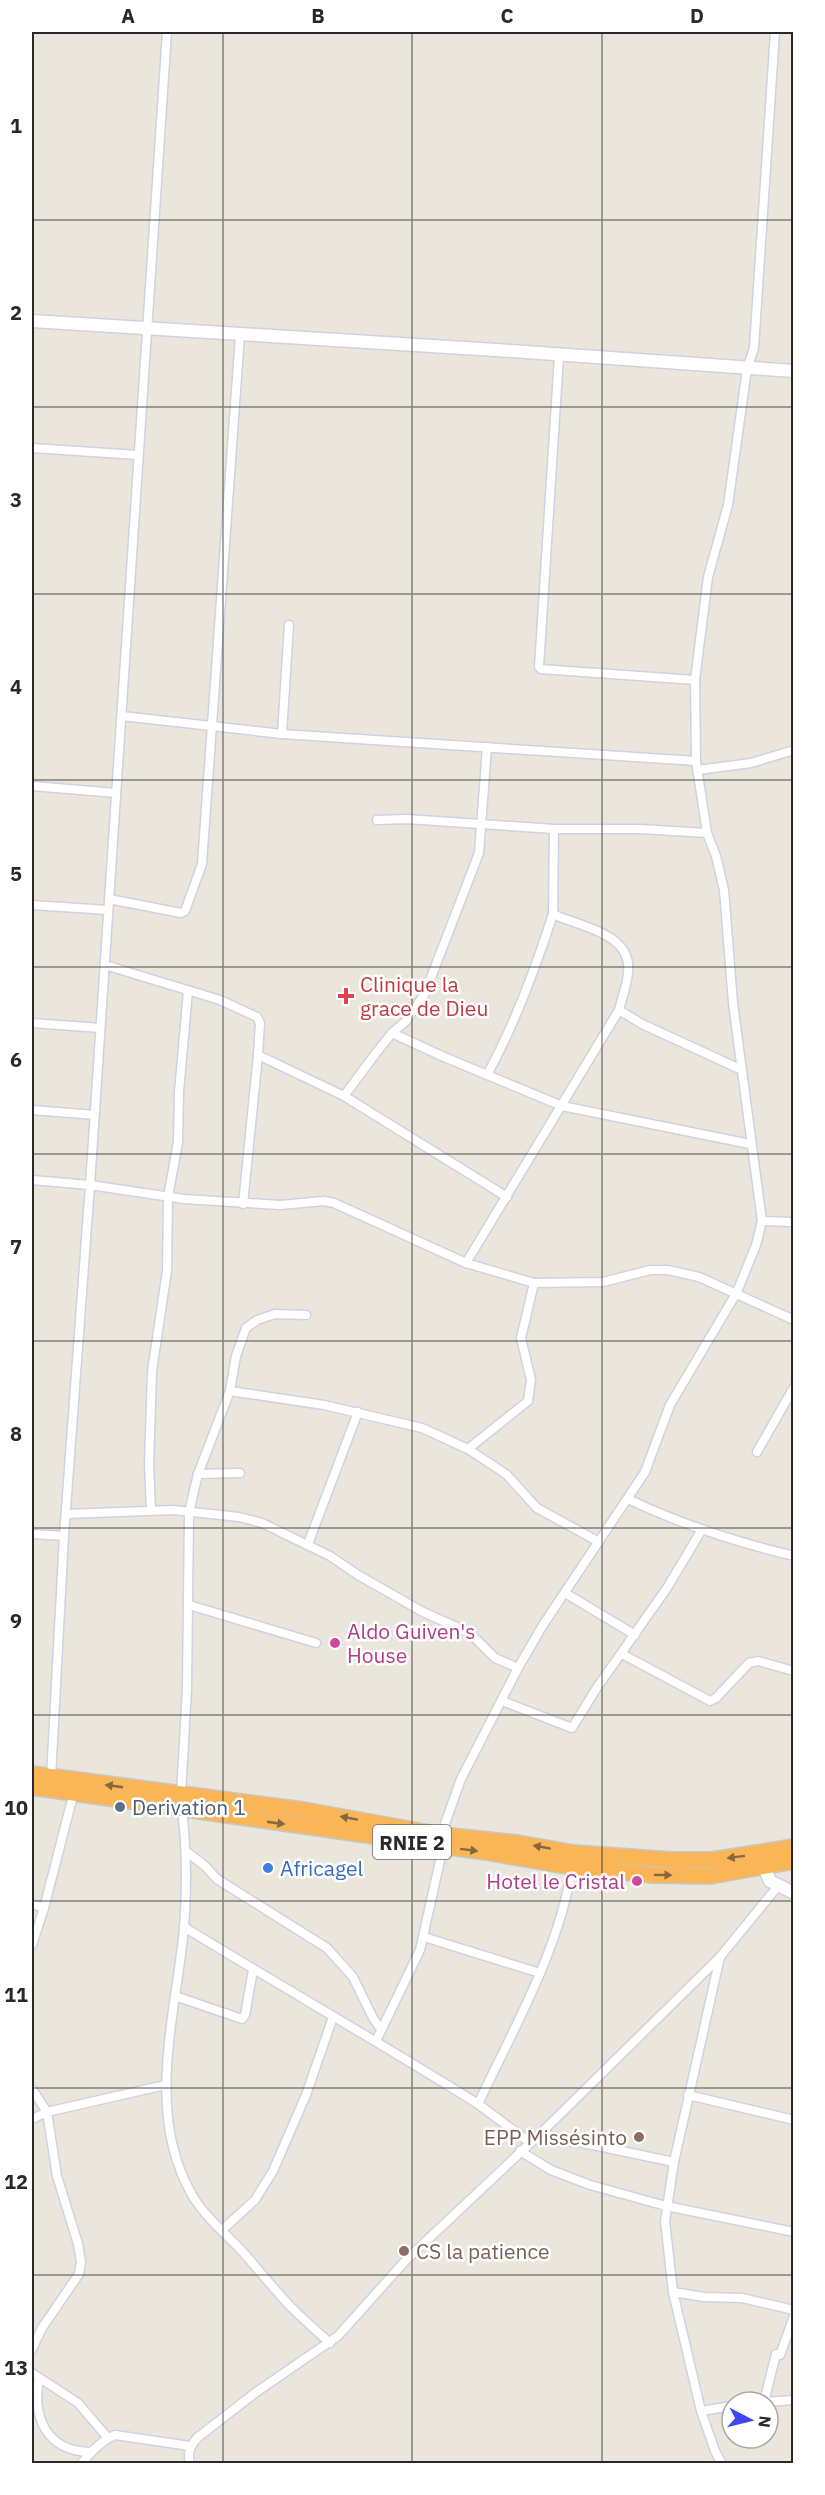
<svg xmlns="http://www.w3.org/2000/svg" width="825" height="2495" font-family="'IBM Plex Sans',sans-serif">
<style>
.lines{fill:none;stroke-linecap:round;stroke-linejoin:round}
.street-casing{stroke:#d0d1e2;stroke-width:11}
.secondary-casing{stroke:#d0d1e2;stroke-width:15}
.highway-casing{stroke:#c7c7c7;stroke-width:18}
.street{stroke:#fff;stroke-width:8}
.secondary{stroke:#fff;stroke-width:12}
.highway{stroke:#fab557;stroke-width:15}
.oneway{fill:#87683e}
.grid{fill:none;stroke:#292929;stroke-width:1.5;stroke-opacity:0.55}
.health-dot{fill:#e0444e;stroke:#fff;stroke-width:2}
.hotel-dot{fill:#d1479c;stroke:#fff;stroke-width:2}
.service-dot{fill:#5c6f8a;stroke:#fff;stroke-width:2}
.shop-dot{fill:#3f7fe0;stroke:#fff;stroke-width:2}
.education-dot{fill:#8d6e63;stroke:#fff;stroke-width:2}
.labels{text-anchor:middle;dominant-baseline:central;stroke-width:5;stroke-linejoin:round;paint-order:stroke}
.shield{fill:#fff;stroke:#696969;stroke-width:1.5}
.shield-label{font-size:20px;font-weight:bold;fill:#292929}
.health-label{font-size:21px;fill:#be3a42;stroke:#fff;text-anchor:start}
.hotel-label{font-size:21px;fill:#b23c85;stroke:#fff;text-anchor:start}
.service-label{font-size:21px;fill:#4e5e75;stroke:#fff;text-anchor:start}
.shop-label{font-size:21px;fill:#366cbe;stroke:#fff;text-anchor:start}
.education-label{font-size:21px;fill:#785e54;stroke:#fff;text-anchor:end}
.neatline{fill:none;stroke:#292929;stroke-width:2}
.grid-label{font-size:20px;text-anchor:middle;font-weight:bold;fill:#292929}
</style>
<rect width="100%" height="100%" fill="#ebe6db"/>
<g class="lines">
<g class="street-casing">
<g id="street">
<path d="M559 356 539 667 541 669 695 680"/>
<path d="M32 448 138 455"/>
<path d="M122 716 282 734 696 761"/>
<path d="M282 734 289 625"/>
<path d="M487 747 479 853 432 975 424 995 406 1021 392 1033 376 1053 344 1096 507 1197"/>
<path d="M698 770 751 763 794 750"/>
<path d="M32 786 116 793"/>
<path d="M377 820 407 819 554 829 553 914C580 927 633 933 628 973 627 985 622 998 619 1010L642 1024 742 1070"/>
<path d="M554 829H640L707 833"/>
<path d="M109 899 181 913 185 911 202 864 240 335"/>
<path d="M32 905 108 910"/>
<path d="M105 965 220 1000 257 1017 260 1023 258 1055 243 1204"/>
<path d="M32 1023 100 1028"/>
<path d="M392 1033 444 1057 562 1106 750 1144"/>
<path d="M258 1055 344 1096"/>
<path d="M487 1075C515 1024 535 970 553 914"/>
<path d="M32 1110 95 1115"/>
<path d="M32 1180 90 1185 184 1199 280 1205 324 1201 334 1203 466 1263 534 1283 603 1282 650 1270H668L699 1277 794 1320"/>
<path d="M762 1221 794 1222"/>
<path d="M466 1263 619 1010"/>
<path d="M230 1391 324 1405 422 1428 468 1449 506 1474 537 1508 599 1542"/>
<path d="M468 1449 528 1401 531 1380 521 1338 534 1283"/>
<path d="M757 1452 794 1387"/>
<path d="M198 1474 240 1473"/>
<path d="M628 1499C682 1525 736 1542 794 1556"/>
<path d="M151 1510 149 1464 152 1371 167 1271 168 1197 178 1142 179 1092 188 991"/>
<path d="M66 1514 173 1510 239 1517 262 1523 330 1556 358 1575 423 1612 470 1633 495 1658 518 1668"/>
<path d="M32 1534 64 1536"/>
<path d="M308 1544 358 1412"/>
<path d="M565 1593 635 1635"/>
<path d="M189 1605 316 1643"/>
<path d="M622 1654 710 1701 716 1698 749 1663 758 1661 794 1671"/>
<path d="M502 1701 572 1728 596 1689 667 1588 701 1531"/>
<path d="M51 1777 64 1536 90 1185 167 32"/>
<path d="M181 1794 187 1689 189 1512 198 1474 230 1391 236 1356 246 1328 257 1320 275 1314 306 1315"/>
<path d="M182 1810C187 1850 187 1889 184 1928 176 2015 145 2111 191 2193 202 2214 225 2233 242 2251 259 2270 275 2291 293 2309 305 2321 318 2332 330 2343"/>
<path d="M441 1835 461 1779 518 1668 543 1625 645 1472 670 1405 737 1292 756 1245 762 1221 733 1003 724 890 716 856 707 833 696 761 695 680 708 577 728 505 747 369 754 348 775 32"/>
<path d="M187 1852 205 1866 217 1879 327 1948 353 1977 373 2018 381 2029"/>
<path d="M32 1904 44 1908"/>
<path d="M184 1927C282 1987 381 2043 478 2104"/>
<path d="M424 1937 540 1973"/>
<path d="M32 1945 44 1908 74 1792"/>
<path d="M175 1996 242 2019 245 2015 253 1970"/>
<path d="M376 2041 420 1950 443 1847"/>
<path d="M32 2089 47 2112 57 2176 78 2244 81 2262 79 2274 42 2328 32 2349"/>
<path d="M688 2095 794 2120"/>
<path d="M32 2119 47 2112 165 2085"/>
<path d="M540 2134 674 2162"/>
<path d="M529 2142 478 2104C513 2030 560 1948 572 1867"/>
<path d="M520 2151 551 2170 590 2185 666 2206 794 2232"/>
<path d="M222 2230 255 2200 273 2171 306 2095 333 2017"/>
<path d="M673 2292 704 2297 742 2298 794 2310"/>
<path d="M794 2316 780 2355 776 2354 764 2402 794 2400"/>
<path d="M32 2373 78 2403 108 2438"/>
<path d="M39 2378C32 2417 46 2451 90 2452"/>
<path d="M701 2411 732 2406"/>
<path d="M81 2464C91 2452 101 2441 115 2435L190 2446"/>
<path d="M190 2464C187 2452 190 2447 197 2438L255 2393 338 2336 406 2260 540 2134 720 1957"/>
<path d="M722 2464 715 2451 701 2411 673 2292 665 2221 674 2162 720 1957 778 1886"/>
</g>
</g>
<g class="secondary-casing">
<g id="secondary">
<path d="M32 321 496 350 794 371"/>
<path d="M760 1858 770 1881 794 1893"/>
</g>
</g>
<g class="highway-casing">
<g id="highway">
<path d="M32 1774 303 1810 441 1835 517 1843 574 1853 672 1860H712L794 1847"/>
<path d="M32 1787 486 1852 572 1867 653 1875 710 1876 794 1861"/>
</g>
</g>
<use href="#street" class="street"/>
<use href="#secondary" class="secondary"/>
<use href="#highway" class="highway"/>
</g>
<defs><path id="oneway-solid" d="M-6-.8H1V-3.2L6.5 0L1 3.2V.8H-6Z" transform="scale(1.5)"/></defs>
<g class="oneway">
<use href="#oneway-solid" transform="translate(114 1786) rotate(-172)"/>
<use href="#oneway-solid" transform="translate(349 1818) rotate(-170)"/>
<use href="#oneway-solid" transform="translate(276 1823) rotate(8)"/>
<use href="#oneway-solid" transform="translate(542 1847) rotate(-170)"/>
<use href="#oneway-solid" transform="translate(469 1850) rotate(7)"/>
<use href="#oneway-solid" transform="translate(736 1857) rotate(173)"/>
<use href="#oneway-solid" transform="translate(663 1875) rotate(1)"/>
</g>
<path class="grid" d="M223 32V2464M412 32V2464M602 32V2464M32 220H794M32 407H794M32 594H794M32 780H794M32 967H794M32 1154H794M32 1341H794M32 1528H794M32 1715H794M32 1901H794M32 2088H794M32 2275H794"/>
<path class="health-dot" d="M343 987h6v6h6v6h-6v6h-6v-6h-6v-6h6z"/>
<g class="hotel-dot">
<circle cx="335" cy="1643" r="6"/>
<circle cx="637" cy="1881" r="6"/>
</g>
<circle class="service-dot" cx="120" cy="1807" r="6"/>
<circle class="shop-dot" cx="268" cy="1868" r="6"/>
<g class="education-dot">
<circle cx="639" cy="2137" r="6"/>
<circle cx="404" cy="2251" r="6"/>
</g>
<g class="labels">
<rect class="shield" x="373" y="1825" width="78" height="34" rx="4.5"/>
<g class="shield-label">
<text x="412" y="1842">RNIE 2</text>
</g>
<g class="health-label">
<text x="360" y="984">Clinique la<tspan x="360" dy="24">grace de Dieu</tspan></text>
</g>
<g class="hotel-label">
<text x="347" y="1631">Aldo Guiven's<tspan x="347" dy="24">House</tspan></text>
<text x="625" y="1881" text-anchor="end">Hotel le Cristal</text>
</g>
<g class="service-label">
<text x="132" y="1807">Derivation 1</text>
</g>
<g class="shop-label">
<text x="280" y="1868">Africagel</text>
</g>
<g class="education-label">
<text x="627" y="2137">EPP Missésinto</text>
<text x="416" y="2251" text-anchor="start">CS la patience</text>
</g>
</g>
<rect width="825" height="2495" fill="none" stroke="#ffffff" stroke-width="66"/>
<g transform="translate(750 2420) rotate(97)"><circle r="28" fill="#ffffff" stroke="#a9a9a9" stroke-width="1.5"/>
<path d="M0-4.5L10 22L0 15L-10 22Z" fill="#3d45f5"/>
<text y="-9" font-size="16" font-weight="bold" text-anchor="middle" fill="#292929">N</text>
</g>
<rect x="33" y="33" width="759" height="2429" class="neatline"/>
<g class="grid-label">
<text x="128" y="23">A</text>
<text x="318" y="23">B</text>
<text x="507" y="23">C</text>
<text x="697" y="23">D</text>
<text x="16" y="133">1</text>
<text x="16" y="320">2</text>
<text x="16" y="507">3</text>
<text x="16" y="694">4</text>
<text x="16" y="881">5</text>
<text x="16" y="1067">6</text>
<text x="16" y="1254">7</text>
<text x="16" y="1441">8</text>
<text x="16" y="1628">9</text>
<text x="16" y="1815">10</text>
<text x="16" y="2002">11</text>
<text x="16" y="2189">12</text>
<text x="16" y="2375">13</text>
</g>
</svg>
